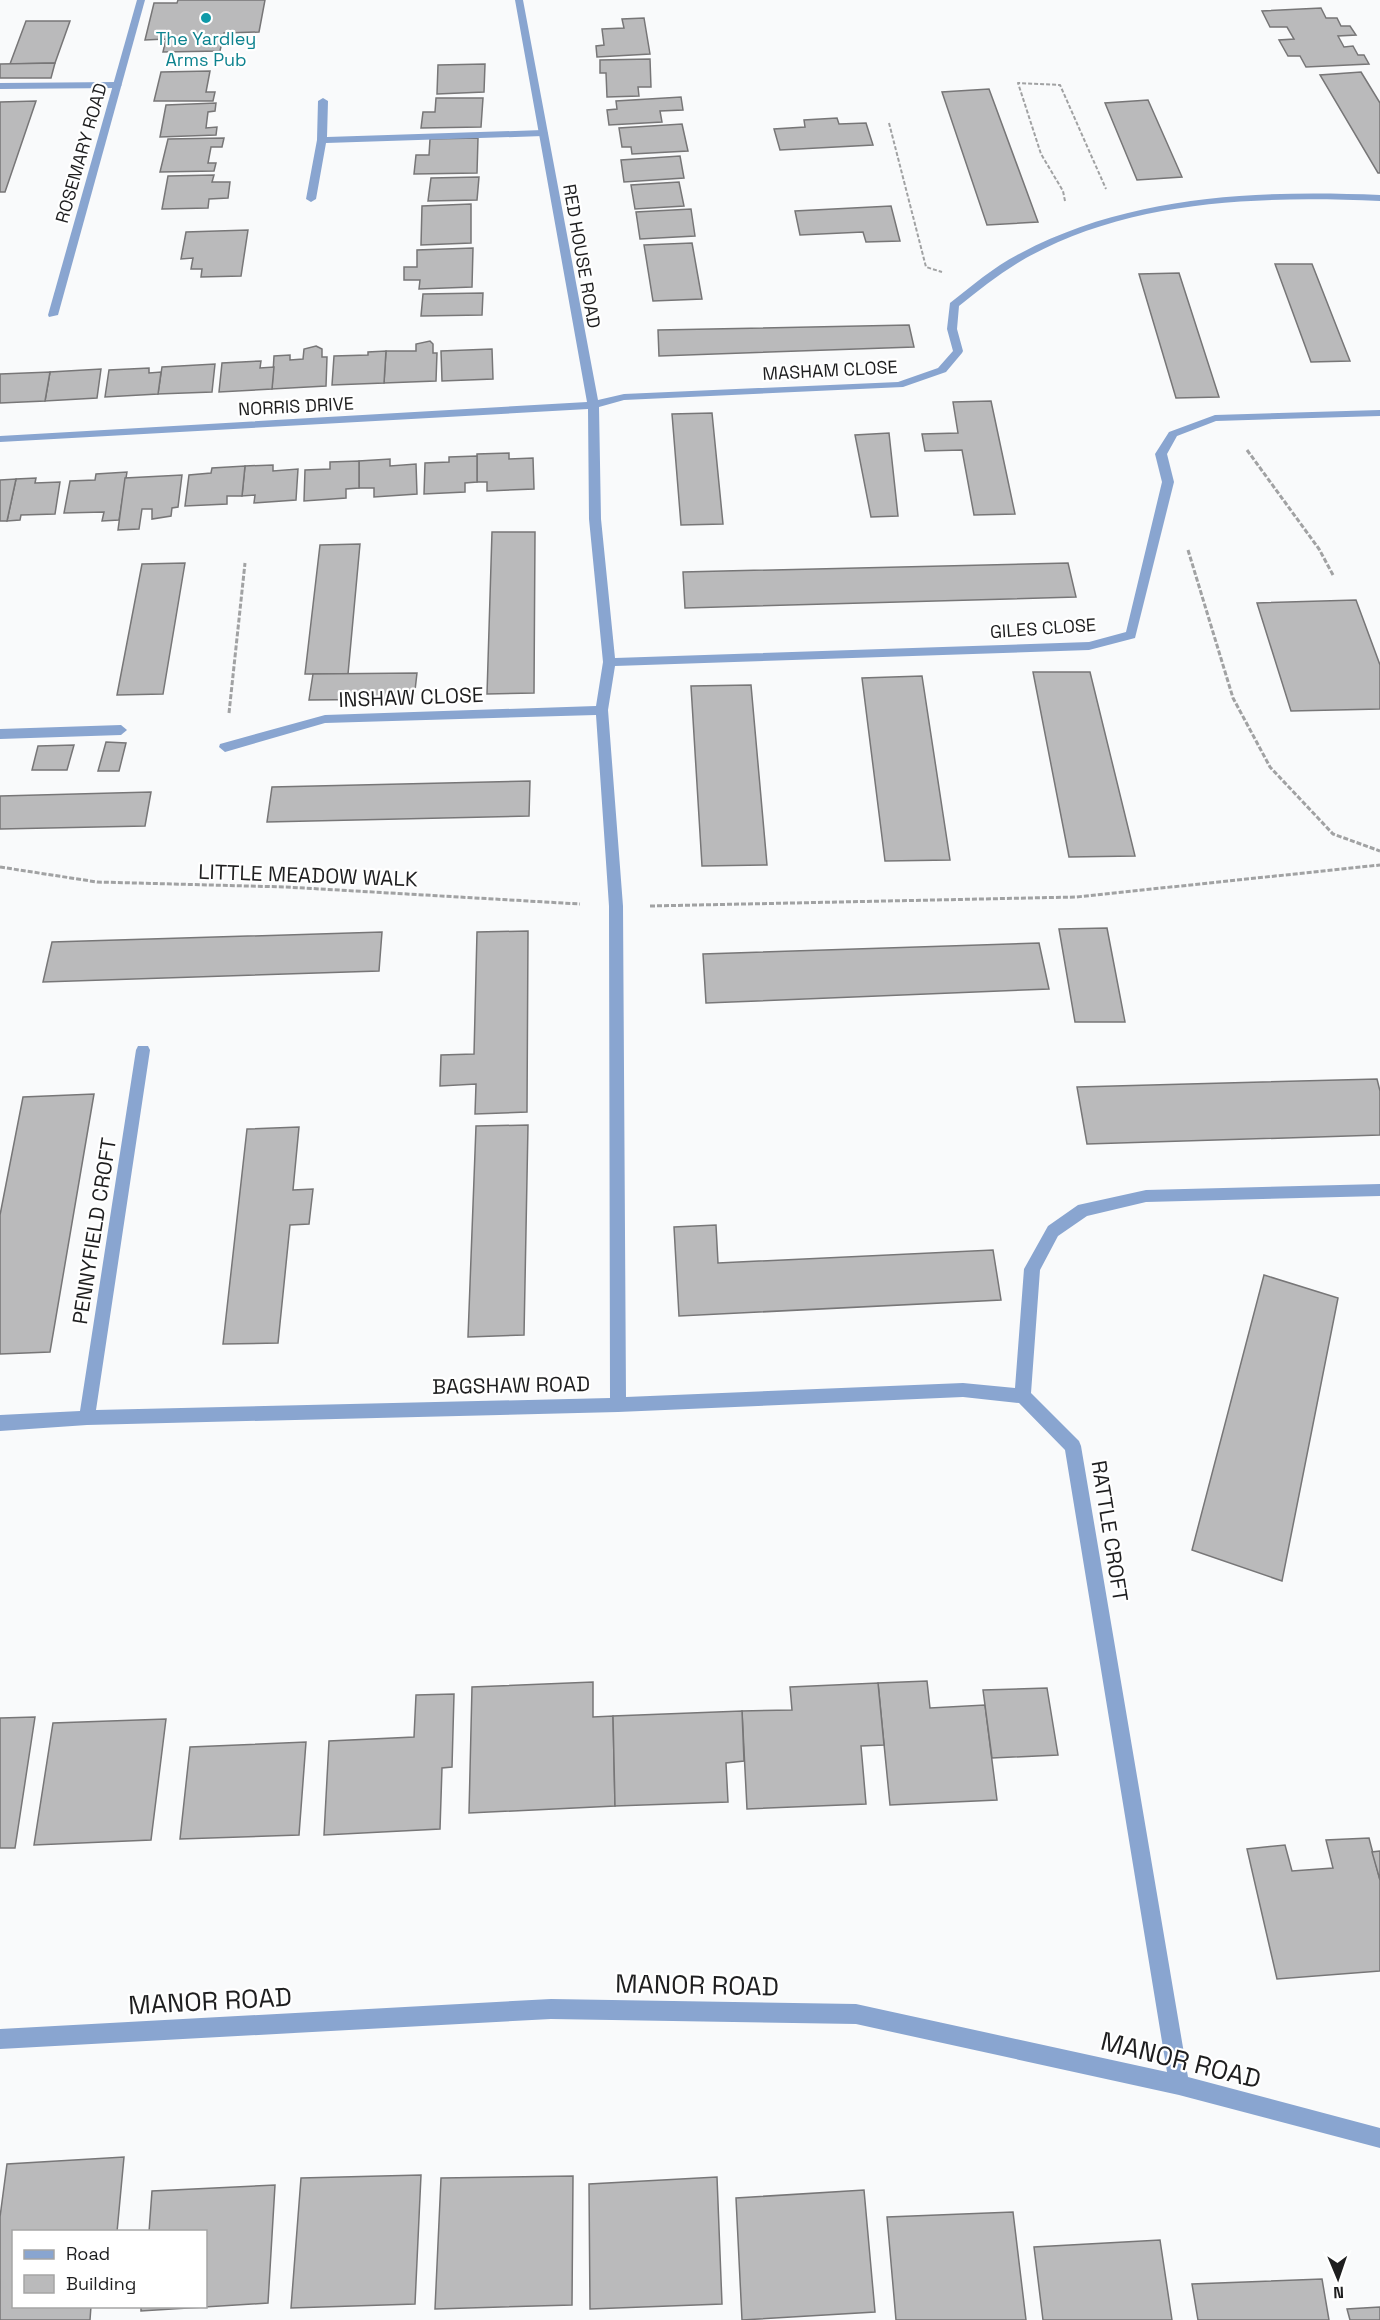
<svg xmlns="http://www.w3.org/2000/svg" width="1380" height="2320" font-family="'Space Grotesk',sans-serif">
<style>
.building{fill:#bababb;stroke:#777677;stroke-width:1.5}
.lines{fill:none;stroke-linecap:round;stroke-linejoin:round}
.path-far1{stroke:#a1a2a3;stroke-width:2;stroke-dasharray:4 2;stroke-linecap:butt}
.path{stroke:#a1a2a3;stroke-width:3;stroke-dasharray:5 2;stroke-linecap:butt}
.service{fill:#89a5d0;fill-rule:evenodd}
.minor{fill:#89a5d0;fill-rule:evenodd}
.culture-dot{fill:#0f9aa8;stroke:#fff;stroke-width:2}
.labels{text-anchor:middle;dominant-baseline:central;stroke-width:4.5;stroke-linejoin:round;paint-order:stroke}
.far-culture-label{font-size:18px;fill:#0d838f;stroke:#fff}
.far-street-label{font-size:18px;fill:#1e1e1f;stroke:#fff}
.street-label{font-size:21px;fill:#1e1e1f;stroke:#fff}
.near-street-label{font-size:26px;fill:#1e1e1f;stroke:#fff}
</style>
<rect width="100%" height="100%" fill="#f9fafb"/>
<g class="building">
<path d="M178 0H265L259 32 224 33 220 51 163 52 166 39 145 40 154 3H177Z"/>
<path d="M1321 8 1326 18H1337L1341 26H1350L1356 35 1338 36 1344 47 1353 46 1358 55H1364L1369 64 1306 67 1300 56H1288L1279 40 1294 39 1287 27H1270L1262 11Z"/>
<path d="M644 18 650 54 597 57 596 46 604 45 602 29 624 28 622 19Z"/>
<path d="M26 21H70L55 63 10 64Z"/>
<path d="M650 59 651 87H638L639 96 607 97 606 73H600V60Z"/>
<path d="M55 63 51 78H0V64Z"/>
<path d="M485 64 484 92 437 94 438 65Z"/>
<path d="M210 71 206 92H215L213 101H154L161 72Z"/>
<path d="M1361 72 1380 103V173H1378L1320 75Z"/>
<path d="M989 89 1038 222 987 225 942 92Z"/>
<path d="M681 97 683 110 660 111 662 122 609 125 607 110 617 109 616 101Z"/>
<path d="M436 98H483L481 127 421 128 423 112H435Z"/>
<path d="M1148 100 1182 177 1137 180 1105 103Z"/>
<path d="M36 101 5 192H0V102Z"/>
<path d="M216 103 215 111 208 112 206 128 217 127 216 135 160 137 166 105Z"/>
<path d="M837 118 839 124 866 123 873 145 780 150 774 129 805 127 804 120Z"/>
<path d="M682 124 688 151 632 154 631 147H622L619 128Z"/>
<path d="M224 138 222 147H211L208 163H216L214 171 160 172 168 139Z"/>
<path d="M478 138 477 173 414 174 416 155H429L430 139Z"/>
<path d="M680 156 684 178 624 182 621 160Z"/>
<path d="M214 175 212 182H230L228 198 209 199 208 208 162 209 168 176Z"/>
<path d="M479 177 477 200 428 201 431 178Z"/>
<path d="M679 182 684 206 635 209 631 185Z"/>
<path d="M471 204V243L421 245 422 206Z"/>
<path d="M891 206 900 241 866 242 863 232 800 235 795 211Z"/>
<path d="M691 209 695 236 640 239 636 212Z"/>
<path d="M248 230 241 276 201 277 202 269H191L193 258 181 259 186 232Z"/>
<path d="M692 243 702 299 653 301 644 245Z"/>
<path d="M473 248 472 287 419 289 420 280H404V267H417V250Z"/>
<path d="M1275 264H1312L1350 361 1311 362Z"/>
<path d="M1179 273 1219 397 1176 398 1139 274Z"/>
<path d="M483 293 482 315 421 316 423 294Z"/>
<path d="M909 325 914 347 659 356 658 330Z"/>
<path d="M430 341 433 344V353H437L436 381 384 383 386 351H416V344Z"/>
<path d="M316 346 322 349V357H327L326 386 272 389 274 356 290 355V360L303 359 304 349Z"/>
<path d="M492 349 493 379 442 381 441 351Z"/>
<path d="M386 351 384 383 332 385 334 356 368 355V352Z"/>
<path d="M261 361 260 368 274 367 272 389 219 392 222 363Z"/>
<path d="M215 364 212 392 158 394 162 367Z"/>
<path d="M149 368V373L161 372 158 394 105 397 109 370Z"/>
<path d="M101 369 97 398 45 401 50 372Z"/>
<path d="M50 372 45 401 0 403V374Z"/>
<path d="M991 401 1015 514 974 515 962 450 925 451 922 434 958 433 953 402Z"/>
<path d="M712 413 723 524 681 525 672 414Z"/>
<path d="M889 433 898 516 871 517 855 435Z"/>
<path d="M509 453V459L533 458 534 489 487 491V482H477V454Z"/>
<path d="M477 456V482L465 483V492L424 494 425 463 449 462V457Z"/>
<path d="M390 459V466L416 464 417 494 374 497V488H359V461Z"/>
<path d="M359 461V488L346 489V498L304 501 305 470 330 469V462Z"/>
<path d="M273 465V471L298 469 296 500 254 503 255 495 242 496 245 466Z"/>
<path d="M245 466 242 496H227V504L185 506 189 475 211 473 212 468Z"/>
<path d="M127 472 119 520 102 521 104 512 64 513 70 481 95 480 96 474Z"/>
<path d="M182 475 178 507 172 508 171 516 152 519V509H142L139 529 118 530 125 478Z"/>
<path d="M36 478 35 483 60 482 55 514 21 515 20 520 7 521 16 479Z"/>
<path d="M16 479 7 521H0V480Z"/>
<path d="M492 532H535L534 693 487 694Z"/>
<path d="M360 544 348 674H305L320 545Z"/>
<path d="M185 563 163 694 117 695 142 564Z"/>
<path d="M1068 563 1076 597 685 608 683 572Z"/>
<path d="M1356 600 1380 665V709L1291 711 1257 603Z"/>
<path d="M1033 672H1090L1135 856 1069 857Z"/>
<path d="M417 673 414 699 309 700 313 674Z"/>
<path d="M922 676 950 860 885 861 862 678Z"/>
<path d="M751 685 767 865 702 866 691 686Z"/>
<path d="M106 742 126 743 119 771H98Z"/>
<path d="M74 745 67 770H32L38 746Z"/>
<path d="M530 781 529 816 267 822 272 787Z"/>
<path d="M151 792 145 826 0 829V796Z"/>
<path d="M1107 928 1125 1022H1075L1059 929Z"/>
<path d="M528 931 527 1112 475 1114 476 1084 440 1086 441 1055 474 1054 477 932Z"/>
<path d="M382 932 379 971 43 982 52 942Z"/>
<path d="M1039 943 1049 989 706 1003 703 954Z"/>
<path d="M1377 1079 1380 1091V1135L1087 1144 1077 1087Z"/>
<path d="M94 1094 50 1352 0 1354V1215L23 1097Z"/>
<path d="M528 1125 524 1335 468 1337 476 1126Z"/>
<path d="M299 1127 293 1190 313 1189 309 1224 290 1225 278 1343 223 1344 247 1129Z"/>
<path d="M716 1225 718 1263 993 1250 1001 1300 679 1316 674 1227Z"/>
<path d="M1264 1275 1338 1298 1282 1581 1192 1550Z"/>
<path d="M927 1681 930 1708 985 1705 997 1800 890 1805 878 1683Z"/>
<path d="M593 1682V1717L613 1716 615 1806 469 1813 472 1687Z"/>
<path d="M878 1683 884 1745 861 1746 866 1804 747 1809 742 1711 792 1710 790 1687Z"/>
<path d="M1047 1688 1058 1755 992 1758 983 1690Z"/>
<path d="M454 1694 452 1767 442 1768 440 1829 324 1835 329 1741 414 1737 416 1695Z"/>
<path d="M742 1711 744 1761 726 1763 728 1802 615 1806 613 1716Z"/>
<path d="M35 1717 15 1848H0V1718Z"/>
<path d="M166 1719 151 1840 34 1845 53 1723Z"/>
<path d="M306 1742 299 1835 180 1839 190 1747Z"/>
<path d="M1369 1838 1380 1880V1971L1277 1979 1247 1849 1285 1845 1292 1871 1333 1868 1326 1840Z"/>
<path d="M1380 1851V1880L1372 1852Z"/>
<path d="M124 2157 117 2232H14V2306H91L90 2320H0V2217L7 2164Z"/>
<path d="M421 2175 415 2304 291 2308 301 2178Z"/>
<path d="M573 2176 572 2305 435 2309 441 2178Z"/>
<path d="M717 2177 722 2304 590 2309 589 2184Z"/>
<path d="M275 2185 268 2303 141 2311V2306H206V2232H149L152 2191Z"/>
<path d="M864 2190 875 2312 742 2320 736 2198Z"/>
<path d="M1013 2212 1026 2320H896L887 2217Z"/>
<path d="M1160 2240 1172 2320H1043L1034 2247Z"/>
<path d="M1322 2279 1329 2320H1198L1192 2284Z"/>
<path d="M1380 2307V2320H1350L1347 2309Z"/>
</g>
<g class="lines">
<g class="path-far1">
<path d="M889 123 926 267 942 272"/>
<path d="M1065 201 1063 191 1041 154 1018 83 1060 85 1106 189"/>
</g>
<g class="path">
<path d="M1247 450 1319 549 1333 575"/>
<path d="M1188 550 1233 698 1270 767 1333 834 1380 851"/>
<path d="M229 713 245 563"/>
<path d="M0 867 97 882 286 887 580 904"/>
<path d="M650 906 1076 897 1380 865"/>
</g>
<g class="service">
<path d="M0 83 117 82 122 85 117 88 0 89Z"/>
<path d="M323 98 328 101 327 137 543 130 548 133 543 136 326 143 316 199 311 202 306 199 317 140 318 101Z"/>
<path d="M121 725 127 730 121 735 0 739V729Z"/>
</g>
<g class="minor">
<path d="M137 0H145L58 315 49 317 48 315Z"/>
<path d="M515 0H523L598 400 624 394 898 382 938 368 953 351 947 329 950 303C973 285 995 266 1021 253 1130 195 1259 190 1380 195V201C1261 196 1132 199 1026 258 1002 272 980 289 959 306L957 329 963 351 962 353 946 372 903 387 624 400 599 407 601 519 615 658 1089 642 1126 632 1162 482 1155 454 1169 432 1215 415 1380 410V416L1216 421 1177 436 1167 454 1174 482 1135 638 1089 650 615 666 608 710 623 906 626 1397 963 1383 1015 1388 1024 1269 1048 1226 1078 1205 1146 1190 1380 1184V1196L1146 1202 1087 1216 1058 1236 1040 1270 1031 1393 1079 1441 1081 1446 1188 2077 1380 2128V2148L1179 2095 856 2024 551 2019 0 2049V2029L551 1999 856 2004 1167 2072 1065 1450 1019 1403 963 1397 618 1412 87 1425 0 1431V1415L80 1411 136 1050 138 1046H148L150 1050 96 1410 610 1398 609 906 596 715 325 723 225 752 219 747 220 744 325 715 596 706 603 662 589 519 588 409 0 442V436L587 402Z"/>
</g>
</g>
<circle class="culture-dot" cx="206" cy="18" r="6"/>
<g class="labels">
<g class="far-culture-label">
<text x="206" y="38">The Yardley<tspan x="206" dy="21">Arms Pub</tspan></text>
</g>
<g class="far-street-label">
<text transform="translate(81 153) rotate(-74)">ROSEMARY ROAD</text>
<text transform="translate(582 256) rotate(80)">RED HOUSE ROAD</text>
<text transform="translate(830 370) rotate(-3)">MASHAM CLOSE</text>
<text transform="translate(296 406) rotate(-3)">NORRIS DRIVE</text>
<text transform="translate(1043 628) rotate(-4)">GILES CLOSE</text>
</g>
<g class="street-label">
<text transform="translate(411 697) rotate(-2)">INSHAW CLOSE</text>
<text transform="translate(308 875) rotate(2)">LITTLE MEADOW WALK</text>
<text transform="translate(94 1231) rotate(-81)">PENNYFIELD CROFT</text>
<text transform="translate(511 1385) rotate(-1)">BAGSHAW ROAD</text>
<text transform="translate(1110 1531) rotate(81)">RATTLE CROFT</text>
</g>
<g class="near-street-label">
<text transform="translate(697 1985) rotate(1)">MANOR ROAD</text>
<text transform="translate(210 2001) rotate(-3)">MANOR ROAD</text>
<text transform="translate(1181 2060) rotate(14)">MANOR ROAD</text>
</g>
</g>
<rect x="12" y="2230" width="195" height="78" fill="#ffffff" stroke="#a5a5a5" stroke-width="1.5"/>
<rect x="24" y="2250" width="30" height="9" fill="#89a5d0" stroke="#a5a5a5" stroke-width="1.5"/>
<text x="66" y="2260" font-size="18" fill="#1e1e1f">Road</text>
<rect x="24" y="2275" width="30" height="18" fill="#bababb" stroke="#a5a5a5" stroke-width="1.5"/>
<text x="66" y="2290" font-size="18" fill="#1e1e1f">Building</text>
<g transform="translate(1338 2278) rotate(178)" stroke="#ffffff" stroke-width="4.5" paint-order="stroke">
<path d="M0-4.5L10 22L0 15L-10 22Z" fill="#1e1e1f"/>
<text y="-9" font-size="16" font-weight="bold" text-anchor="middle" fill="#1e1e1f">N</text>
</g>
</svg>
